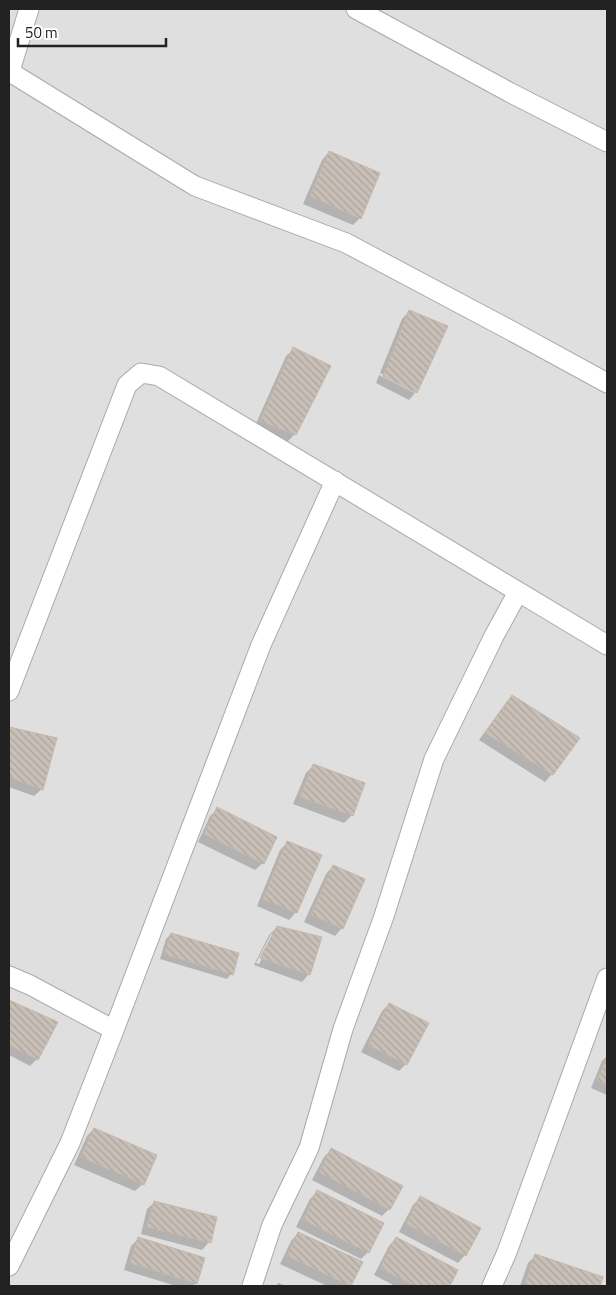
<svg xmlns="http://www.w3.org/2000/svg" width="616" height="1295" font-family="'Titillium Web',sans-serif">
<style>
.residential{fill:#e0dfdf}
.shadow{fill:#0003;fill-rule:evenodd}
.building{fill:url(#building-back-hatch);stroke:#c6b6a9}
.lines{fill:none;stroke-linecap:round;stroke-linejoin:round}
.minor-casing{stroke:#a9a9a9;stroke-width:21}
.minor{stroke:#fff;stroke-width:19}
</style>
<defs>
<pattern id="building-back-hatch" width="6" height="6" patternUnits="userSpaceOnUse" patternTransform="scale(1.25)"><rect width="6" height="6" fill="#c8bfb7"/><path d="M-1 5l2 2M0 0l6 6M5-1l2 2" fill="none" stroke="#aca49d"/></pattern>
</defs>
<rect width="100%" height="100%" fill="#f3efe8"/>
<rect class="residential" x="9" y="9" width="598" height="1277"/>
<g class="shadow">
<path d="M329 152 360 218 353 225 303 204 322 160Z"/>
<path d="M409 311 416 392 409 400 376 383 379 375 415 393V391L380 373 402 319Z"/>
<path d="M294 349 295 434 287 442 254 428 286 356Z"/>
<path d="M512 697 552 774 545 782 479 740 505 704Z"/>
<path d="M9 728 56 739 42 789 34 796 9 787Z"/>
<path d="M313 766 352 815 344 823 293 804 306 773Z"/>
<path d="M218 809 263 863 255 870 198 842 210 816Z"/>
<path d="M288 842 296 912 289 920 257 906 280 850Z"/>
<path d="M333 866 342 928 335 936 304 922 326 874Z"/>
<path d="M277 927 309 974 302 982 254 965 269 935ZM271 934H274L259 964 256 963Z"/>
<path d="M171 934 231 974 227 979 160 959 166 939Z"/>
<path d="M9 1001 56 1023 37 1059 30 1066 9 1055Z"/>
<path d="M389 1004 406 1064 399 1071 361 1052 382 1011Z"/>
<path d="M607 1056V1095L591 1088 602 1061Z"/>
<path d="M94 1129 143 1184 135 1191 74 1165 87 1136Z"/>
<path d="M331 1150 389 1209 382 1216 312 1180 324 1157Z"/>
<path d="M317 1192 368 1252 361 1259 296 1227 310 1199Z"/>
<path d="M421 1197 465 1255 458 1263 399 1232 413 1205Z"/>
<path d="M155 1202 209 1242 202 1250 141 1234 147 1209Z"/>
<path d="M298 1233 361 1263 350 1286H327L280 1264 291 1241Z"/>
<path d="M396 1238 457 1270 448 1286H395L374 1275 389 1246Z"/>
<path d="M138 1239 196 1283 193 1286H176L124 1270 131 1246Z"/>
<path d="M535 1256 602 1278 599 1286H520L528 1263Z"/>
<path d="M279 1283 286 1286H275Z"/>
</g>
<g class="building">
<path d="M329 151 380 173 361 219 310 196Z"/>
<path d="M409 310 448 326 417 393 383 376Z"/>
<path d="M293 347 331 366 296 435 260 421Z"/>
<path d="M512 695 580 738 553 775 485 733Z"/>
<path d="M9 727 57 738 43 790 9 777Z"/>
<path d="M313 764 365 783 353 816 300 797Z"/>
<path d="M217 807 277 837 264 864 204 834Z"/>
<path d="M287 841 322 855 297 913 263 899Z"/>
<path d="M333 865 365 879 343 929 311 915Z"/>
<path d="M277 926 322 937 310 975 260 958Z"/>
<path d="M171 933 239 953 233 975 164 954Z"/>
<path d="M9 1000 58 1022 38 1060 9 1045Z"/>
<path d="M389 1003 429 1023 407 1065 368 1045Z"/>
<path d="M607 1057V1085L597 1080Z"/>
<path d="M94 1128 157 1155 144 1185 81 1157Z"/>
<path d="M331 1148 403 1186 390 1210 319 1172Z"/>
<path d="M317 1190 384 1223 369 1253 303 1220Z"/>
<path d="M420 1196 481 1228 466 1256 406 1224Z"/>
<path d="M154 1201 217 1217 211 1243 147 1227Z"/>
<path d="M298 1232 363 1262 351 1286 287 1256Z"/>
<path d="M138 1237 205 1258 197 1284 130 1263Z"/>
<path d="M396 1237 458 1270 450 1286H415L380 1268Z"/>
<path d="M535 1254 603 1277 600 1286H534L525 1283Z"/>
</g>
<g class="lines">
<g class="minor-casing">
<g id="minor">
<path d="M356 9 509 92 607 142"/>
<path d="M10 72 195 186 346 243 508 329 607 383"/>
<path d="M9 74 29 9"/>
<path d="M9 691 127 385 141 373 159 376 607 645"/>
<path d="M9 976 30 985 114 1030 70 1143 9 1266"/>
<path d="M114 1030 261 645 335 481"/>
<path d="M252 1286 272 1225 309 1148 343 1029 384 916 434 759 494 636 518 592"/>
<path d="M492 1286 507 1252 607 978"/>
</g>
</g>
<use href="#minor" class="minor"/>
</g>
<rect width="616" height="1295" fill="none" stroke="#222222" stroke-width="20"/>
<path d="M18 38v8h148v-8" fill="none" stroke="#222222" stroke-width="2.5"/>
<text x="25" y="38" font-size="15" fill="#222222" stroke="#ffffff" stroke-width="4" paint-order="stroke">50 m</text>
</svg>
